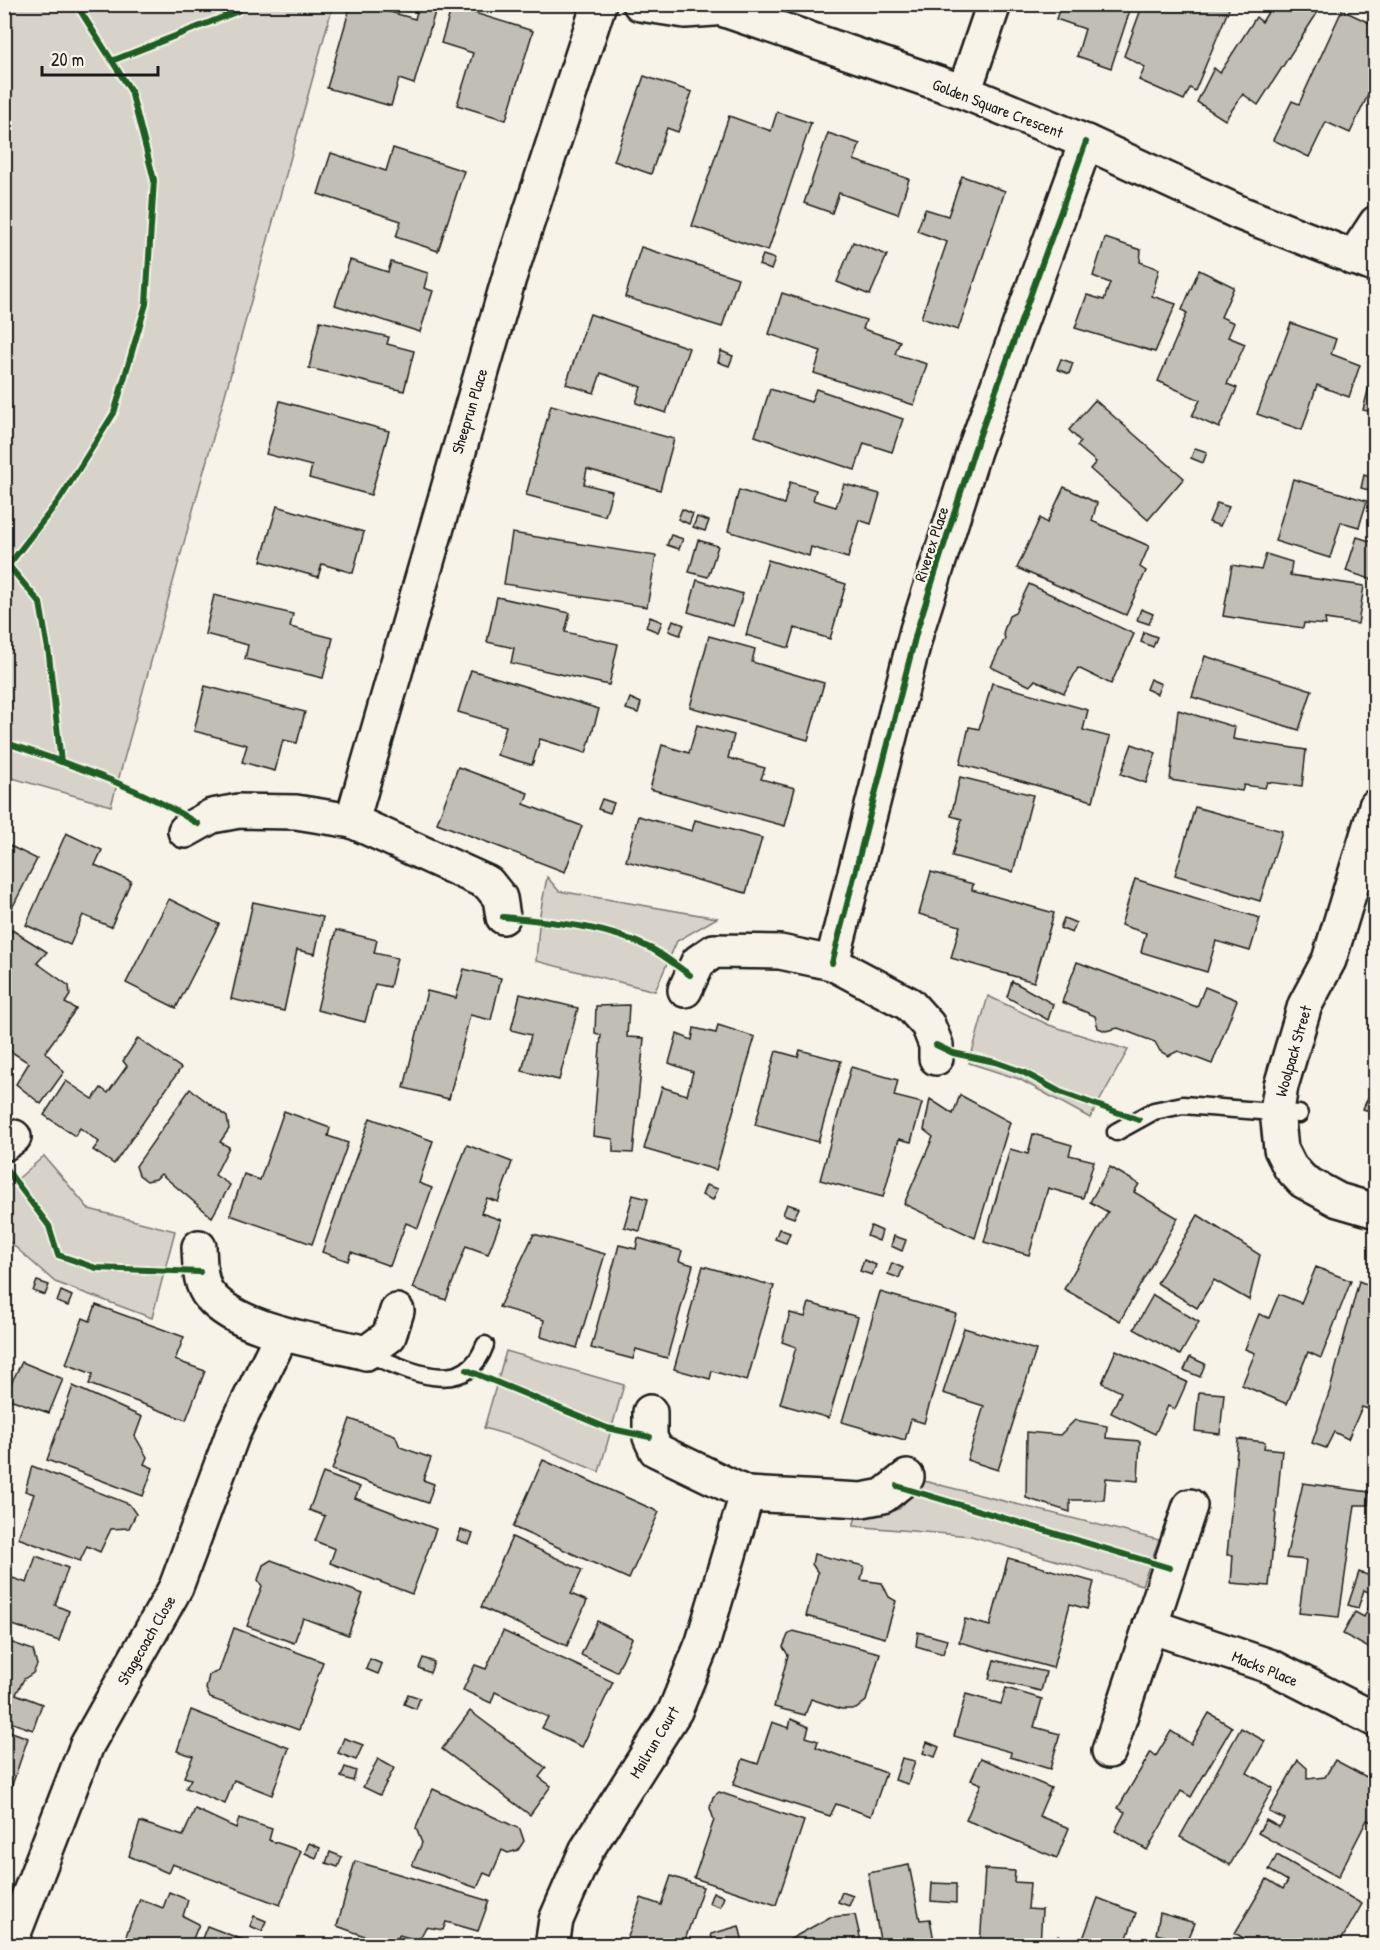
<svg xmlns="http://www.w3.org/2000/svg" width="1380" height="1950" font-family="'Patrick Hand',sans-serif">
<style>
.green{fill:#d7d3cb;stroke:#7a7874;stroke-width:1.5}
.building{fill:#c0beb5;stroke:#1c1c1c;stroke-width:1.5}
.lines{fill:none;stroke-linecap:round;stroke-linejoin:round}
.lane-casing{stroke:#1c1c1c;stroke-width:21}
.street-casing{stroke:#1c1c1c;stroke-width:38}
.lane{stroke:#f7f3e8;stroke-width:16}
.street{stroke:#f7f3e8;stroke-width:33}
.cycleway-casing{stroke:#f7f3e8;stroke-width:10}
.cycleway{stroke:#1b5e20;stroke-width:6}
.labels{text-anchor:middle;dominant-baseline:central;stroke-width:4.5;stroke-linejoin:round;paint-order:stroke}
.street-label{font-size:16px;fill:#1c1c1c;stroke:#f7f3e8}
</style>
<rect width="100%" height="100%" fill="#f7f3e8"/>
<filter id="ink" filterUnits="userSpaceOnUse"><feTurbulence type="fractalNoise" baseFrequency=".0167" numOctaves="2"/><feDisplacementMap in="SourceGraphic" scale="12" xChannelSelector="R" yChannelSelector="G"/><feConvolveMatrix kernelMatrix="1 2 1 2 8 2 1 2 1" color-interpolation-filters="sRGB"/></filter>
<g filter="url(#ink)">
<g class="green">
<path d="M4 5H333L111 806 5 776Z"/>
<path d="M547 877 559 891 717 918 677 941 655 991 536 961 540 914Z"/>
<path d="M988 996 1049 1025 1128 1050 1090 1118 1019 1079 969 1063Z"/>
<path d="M44 1156 89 1209 175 1231 152 1318 55 1282 5 1238V1190Z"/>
<path d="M506 1351 624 1385 599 1472 521 1439 484 1428Z"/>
<path d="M924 1481 1159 1540 1142 1585 971 1536 853 1526 857 1514 899 1509Z"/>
</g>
<g class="building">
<path d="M351 4H377L376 8 415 19 419 4 437 5 414 84 399 79 391 106 327 88Z"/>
<path d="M1061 4H1132L1111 68 1077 56 1085 29 1056 19Z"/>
<path d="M1143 4 1230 6 1195 91 1190 88 1184 100 1139 80 1145 67 1124 56Z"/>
<path d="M1273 4H1323L1258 105 1243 94 1225 120 1197 102 1214 68 1220 73 1256 17 1262 22Z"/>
<path d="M452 6 533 31 506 120 457 105 473 53 441 43Z"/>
<path d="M1342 10 1376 26V78L1350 133 1326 122 1309 157 1273 140 1292 101 1299 104Z"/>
<path d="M644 76 692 92 678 132 667 128 651 174 614 161Z"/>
<path d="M777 112 811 123 768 251 692 226 729 116 771 131Z"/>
<path d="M828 133 860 144 854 160 909 179 898 214 839 193 832 213 804 203Z"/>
<path d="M393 148 464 171 438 251 396 237 401 221 318 194 331 153 386 171Z"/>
<path d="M962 176 1005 191 958 330 921 318 947 242 917 231 925 209 948 216Z"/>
<path d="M1105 238 1141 250 1140 262 1159 269 1152 296 1176 304 1155 352 1075 328 1087 295 1104 300 1110 283 1093 276Z"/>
<path d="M853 242 887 255 870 295 837 282Z"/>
<path d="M641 247 738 278 722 327 625 297Z"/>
<path d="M763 255 775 259 771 270 759 265Z"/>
<path d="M350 260 388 272 391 262 428 273 424 288 433 291 420 332 335 305Z"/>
<path d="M1199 270 1234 287 1221 317 1234 323 1228 337 1245 344 1227 384 1237 388 1219 428 1192 416 1200 400 1158 381 1187 313 1182 310Z"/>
<path d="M782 293 866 320 863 329 900 341 895 354 927 364 914 405 814 373 821 351 769 334Z"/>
<path d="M590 314 689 348 666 413 636 403 641 387 601 373 594 393 566 384Z"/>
<path d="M320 321 389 337 387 344 414 351 404 391 309 368Z"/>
<path d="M1291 323 1336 339 1331 354 1360 365 1349 397 1317 385 1302 430 1257 414Z"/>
<path d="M721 351 733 356 729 366 718 362Z"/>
<path d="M1061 359 1073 363 1069 374 1057 369Z"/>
<path d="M1376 360V413L1363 410Z"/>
<path d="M770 389 811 402 816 389 903 419 892 452 864 443 855 470 755 436Z"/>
<path d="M1095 400 1184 478 1148 520 1090 469 1096 462 1077 446 1081 442 1069 430Z"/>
<path d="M280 401 389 431 371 495 309 478 312 466 266 454Z"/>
<path d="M551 405 674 439 660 490 587 469 584 484 612 491 605 516 526 495Z"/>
<path d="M1195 448 1207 452 1203 463 1191 458Z"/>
<path d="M1364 475 1376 479V492L1361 488Z"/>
<path d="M1293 479 1367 501 1359 527 1341 522 1330 558 1275 541Z"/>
<path d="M790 482 816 490 813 500 836 507 844 484 880 494 871 524 859 520 848 558 811 547 809 556 728 531 739 490 784 504Z"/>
<path d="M1064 487 1097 503 1092 521 1149 546 1140 567 1146 571 1126 615 1017 568 1040 518 1047 523Z"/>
<path d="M1217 503 1229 507 1220 526 1209 522Z"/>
<path d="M277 506 364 532 353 573 322 564 318 577 261 561Z"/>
<path d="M682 509 693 514 689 524 678 519Z"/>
<path d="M697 517 709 521 705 531 693 527Z"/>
<path d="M512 533 656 556 647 607 504 584Z"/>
<path d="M671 535 683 539 679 549 667 545Z"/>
<path d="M1357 537 1376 543V581L1346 571Z"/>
<path d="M698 540 718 546 708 577 689 572Z"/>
<path d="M1266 554 1292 562 1290 575 1364 586 1358 624 1325 619 1326 625 1304 623 1303 628 1223 616 1232 565 1261 570Z"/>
<path d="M768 560 846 584 830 639 795 628 789 648 746 635Z"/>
<path d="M697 580 743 594 733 626 688 612Z"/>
<path d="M1029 584 1134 634 1111 684 1078 668 1064 693 1035 680 1030 686 991 667 1005 638 1003 633 1009 616 1015 613Z"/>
<path d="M214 595 293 614 290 627 333 638 323 678 245 659 248 645 205 634Z"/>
<path d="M497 597 570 613 565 632 618 644 609 685 511 663 514 648 487 642Z"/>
<path d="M1141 609 1153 614 1149 624 1137 620Z"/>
<path d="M650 617 662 622 658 632 646 627Z"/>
<path d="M673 620 684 625 680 635 669 631Z"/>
<path d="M1144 632 1157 637 1153 647 1141 642Z"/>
<path d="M709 636 755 649 752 662 824 683 808 740 690 707Z"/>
<path d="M1205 656 1312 690 1299 730 1192 697Z"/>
<path d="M471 670 599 709 586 753 540 739 532 765 497 755 506 726 458 712Z"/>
<path d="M1150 679 1161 684 1157 694 1146 689Z"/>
<path d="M992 683 1088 710 1083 730 1110 737 1093 801 960 764 969 727 979 729Z"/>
<path d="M205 686 305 712 297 743 283 740 275 771 242 762 247 745 194 731Z"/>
<path d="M630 698 641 703 638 713 626 709Z"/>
<path d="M1178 710 1235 727 1233 739 1306 750 1302 786 1267 782 1265 788 1244 785 1242 791 1170 780Z"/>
<path d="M697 725 734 735 728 758 765 768 761 779 795 788 785 826 650 789 662 745 689 753Z"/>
<path d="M1132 744 1156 753 1146 783 1121 774Z"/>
<path d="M458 767 528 793 524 804 582 826 565 872 437 823Z"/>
<path d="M960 777 1033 795 1013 872 952 856 962 819 951 816Z"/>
<path d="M602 799 614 803 610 813 598 809Z"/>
<path d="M1195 807 1282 831 1260 901 1175 875Z"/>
<path d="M638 816 692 831 695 820 762 838 746 893 626 861Z"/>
<path d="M66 833 102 850 95 865 131 881 111 927 83 915 70 945 26 925Z"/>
<path d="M4 843 37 859 4 924Z"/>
<path d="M931 872 973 884 972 890 1054 913 1034 982 951 958 960 926 919 914Z"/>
<path d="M1135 879 1260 918 1250 951 1216 941 1207 972 1141 952 1146 933 1121 925Z"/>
<path d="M169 899 219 924 176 1008 126 983Z"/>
<path d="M253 902 323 917 315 954 297 950 284 1011 231 999Z"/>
<path d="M1064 918 1076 923 1072 933 1060 928Z"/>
<path d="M12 930 47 952 37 963 69 986 70 995 65 1003 76 1009 45 1052 64 1072 41 1104 16 1084 29 1063 4 1047V946Z"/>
<path d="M336 930 377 940 374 953 397 958 390 987 375 984 365 1022 317 1010Z"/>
<path d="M1077 962 1197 1007 1205 987 1237 1000 1212 1064 1178 1051 1168 1056 1160 1051 1155 1042 1118 1028 1106 1031 1098 1028 1095 1016 1062 1002Z"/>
<path d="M464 969 501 978 491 1020 470 1015 449 1099 404 1088 427 991 456 998Z"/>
<path d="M1012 981 1053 1004 1048 1020 1007 997Z"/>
<path d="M520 994 578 1008 559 1080 522 1071 531 1035 511 1030Z"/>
<path d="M629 1005 627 1037 644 1038 633 1153 613 1152V1139L593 1136 601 1035 595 1033 596 1006Z"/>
<path d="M718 1025 755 1037 716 1170 644 1149 662 1087 687 1095 693 1072 669 1063 677 1034 692 1040 694 1028 716 1033Z"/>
<path d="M1376 1036V1062L1368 1058Z"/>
<path d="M138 1038 181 1068 114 1164 93 1150 99 1142 80 1128 75 1136 44 1115 66 1081 93 1099 101 1088 108 1093 127 1066 123 1061Z"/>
<path d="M800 1050 841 1061 818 1142 755 1125 776 1051 798 1057Z"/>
<path d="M851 1067 898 1080 894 1096 922 1103 911 1142 899 1139 883 1197 820 1180Z"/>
<path d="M1376 1079V1113L1363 1109Z"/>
<path d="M190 1089 227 1117 229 1129 220 1142 229 1147 215 1175 230 1185 212 1217 161 1174 156 1179 147 1181 139 1175 136 1166Z"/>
<path d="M960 1095 1010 1122 975 1238 904 1204 933 1137 924 1130 930 1099 953 1114Z"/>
<path d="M284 1111 330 1128 328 1136 348 1143 312 1244 230 1215 244 1174 260 1180Z"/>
<path d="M370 1118 433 1141 419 1183 432 1188 418 1228 406 1223 390 1266 351 1252 348 1261 322 1252Z"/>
<path d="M1033 1134 1072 1145 1069 1155 1094 1161 1083 1198 1048 1188 1029 1255 984 1242 1010 1149 1028 1154Z"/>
<path d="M467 1145 512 1162 498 1202 487 1198 481 1213 501 1220 488 1254 466 1246 446 1300 413 1288Z"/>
<path d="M1110 1167 1139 1184 1134 1192 1178 1218 1120 1321 1064 1289 1108 1212 1090 1202Z"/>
<path d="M706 1185 718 1189 713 1200 702 1195Z"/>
<path d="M633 1195 648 1199 640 1231 624 1227Z"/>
<path d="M787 1204 799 1208 794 1218 783 1214Z"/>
<path d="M1198 1215 1260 1255 1249 1300 1214 1280 1197 1308 1157 1283Z"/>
<path d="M871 1226 882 1231 879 1241 867 1236Z"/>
<path d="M779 1229 790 1233 786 1243 775 1239Z"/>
<path d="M534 1234 605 1254 577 1348 541 1337 544 1320 499 1307Z"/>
<path d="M894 1236 906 1240 902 1251 891 1246Z"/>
<path d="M638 1238 682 1251 679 1261 693 1265 667 1358 636 1349 633 1359 591 1348 619 1245 636 1249Z"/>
<path d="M864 1260 876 1265 872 1275 860 1271Z"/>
<path d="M892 1263 903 1268 899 1278 888 1274Z"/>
<path d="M703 1266 774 1286 747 1381 712 1371 710 1379 674 1369Z"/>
<path d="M1316 1267 1351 1281 1321 1358 1308 1352 1287 1404 1242 1385 1255 1353 1245 1349 1259 1314 1269 1318 1279 1294 1301 1303Z"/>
<path d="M37 1281 49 1285 45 1295 33 1291Z"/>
<path d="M1359 1281 1376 1288V1400L1370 1398 1368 1409 1362 1407 1348 1439 1334 1432 1326 1448 1312 1443 1330 1390Z"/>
<path d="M61 1291 72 1296 68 1306 57 1302Z"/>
<path d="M880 1292 956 1314 924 1423 911 1419 905 1440 842 1422Z"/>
<path d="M1153 1295 1199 1322 1180 1355 1134 1329Z"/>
<path d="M809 1303 858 1317 829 1418 780 1404 796 1347 782 1342 790 1313 805 1317Z"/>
<path d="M96 1305 184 1337 175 1360 205 1371 186 1420 89 1384 93 1374 66 1364 83 1318 90 1321Z"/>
<path d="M964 1328 1036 1350 998 1470 967 1460 984 1406 943 1393Z"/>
<path d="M1116 1350 1187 1382 1175 1409 1168 1406 1155 1434 1111 1413 1121 1392 1102 1383Z"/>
<path d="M1190 1357 1205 1364 1200 1377 1184 1370Z"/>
<path d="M22 1362 63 1379 49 1413 4 1397Z"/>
<path d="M73 1386 142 1417 135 1436 147 1457 144 1464 153 1468 143 1496 47 1460Z"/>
<path d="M1199 1392 1224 1394 1220 1434 1195 1431Z"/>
<path d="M350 1419 395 1435 400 1447 431 1458 423 1480 434 1484 428 1503 332 1470Z"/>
<path d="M1075 1420 1107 1426 1106 1438 1140 1441 1138 1481 1106 1478 1104 1500H1070V1512L1026 1498 1027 1432 1060 1435Z"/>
<path d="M1238 1439 1265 1442 1264 1448 1282 1450 1269 1586 1231 1583 1233 1555H1227Z"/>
<path d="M543 1460 659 1512 629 1579 513 1527Z"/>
<path d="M32 1466 129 1504 136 1514 129 1528 111 1529 100 1552 87 1546 80 1561 18 1538 34 1494 25 1491Z"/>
<path d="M323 1473 360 1487 355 1498 436 1529 412 1594 330 1563 335 1549 315 1541 325 1516 309 1510Z"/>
<path d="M1303 1483 1369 1492 1368 1505H1355L1339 1617 1299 1613 1306 1560 1286 1558Z"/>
<path d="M461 1530 473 1534 469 1544 457 1540Z"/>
<path d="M512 1537 582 1570 571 1594 587 1601 567 1646 481 1607Z"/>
<path d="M814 1554 864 1566 861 1580 882 1583 889 1597 896 1601 885 1638 806 1616 818 1573 812 1564Z"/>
<path d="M36 1556 68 1568 55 1605 69 1611 59 1641 4 1622V1575L27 1583Z"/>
<path d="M1008 1558 1094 1582 1087 1609 1070 1604 1053 1668 959 1642 965 1619 990 1626Z"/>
<path d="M271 1560 363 1594 348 1635 303 1618 294 1643 247 1626 262 1586 258 1580 263 1565Z"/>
<path d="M1359 1572 1376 1578V1581L1371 1593 1364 1590 1358 1608 1348 1605Z"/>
<path d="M1372 1600 1376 1602V1652L1343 1634 1355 1612 1364 1617Z"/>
<path d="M597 1621 632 1638 617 1672 581 1655Z"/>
<path d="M234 1628 323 1662 299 1730 210 1698 206 1689 209 1675 219 1671Z"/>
<path d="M503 1631 613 1682 582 1747 542 1728 548 1717 495 1692 491 1703 463 1690 475 1665 486 1669Z"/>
<path d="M793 1631 880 1653 866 1701 856 1709H841L811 1699 805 1715 774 1707 788 1655 783 1647 788 1635Z"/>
<path d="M918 1632 947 1640 943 1654 916 1646Z"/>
<path d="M4 1640 33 1650 37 1665 33 1673 24 1679 16 1694 42 1704 33 1730 4 1720Z"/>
<path d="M423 1658 434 1662 430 1673 419 1668Z"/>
<path d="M370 1659 382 1664 378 1674 366 1669Z"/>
<path d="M994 1660 1046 1672 1041 1691 989 1679Z"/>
<path d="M1006 1688 1042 1699 1034 1727 1060 1734 1050 1769 1010 1757 1011 1752 954 1736 966 1694 1001 1704Z"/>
<path d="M408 1694 420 1698 416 1709 404 1704Z"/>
<path d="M191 1710 289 1748 272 1795 234 1780 225 1804 186 1788 191 1779 184 1777 193 1756 177 1751Z"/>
<path d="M470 1711 546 1768 539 1777 551 1786 530 1815 442 1749Z"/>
<path d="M1209 1713 1232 1727 1191 1797 1181 1791 1147 1850 1115 1831 1125 1812 1118 1808 1151 1752 1156 1756 1171 1731 1191 1744Z"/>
<path d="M791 1719 809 1727 806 1737 818 1741 816 1747 886 1773 871 1816 836 1804 830 1816 733 1785 743 1759 758 1764 772 1722 789 1728Z"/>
<path d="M1241 1728 1265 1741 1247 1773 1273 1788 1230 1865 1180 1837Z"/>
<path d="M4 1729 28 1738 7 1800 4 1799Z"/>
<path d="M344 1738 363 1745 356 1760 338 1753Z"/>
<path d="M927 1742 939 1747 935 1757 923 1753Z"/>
<path d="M902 1758 915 1761 908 1784 895 1780Z"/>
<path d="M981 1758 1051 1788 1039 1816 1069 1828 1057 1858 966 1820 981 1784 971 1780Z"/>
<path d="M378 1759 394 1768 380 1795 363 1787Z"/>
<path d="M1298 1760 1307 1768V1779L1325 1777 1335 1760 1376 1782V1824L1367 1820 1338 1877 1258 1833 1266 1820 1279 1827 1285 1819 1269 1812Z"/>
<path d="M345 1767 356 1771 353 1781 341 1777Z"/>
<path d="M433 1789 520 1829 524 1841 518 1850 508 1853 502 1850 491 1876 484 1873 477 1888 412 1865 422 1843 416 1828Z"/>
<path d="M719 1792 804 1821 776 1905 694 1878 714 1820 710 1808 713 1797Z"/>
<path d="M195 1809 236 1828 239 1818 272 1829 269 1840 301 1851 280 1905 172 1864 168 1873 129 1856 140 1822 183 1836Z"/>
<path d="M309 1843 320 1848 316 1858 305 1853Z"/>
<path d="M330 1852 342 1857 338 1867 326 1863Z"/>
<path d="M1277 1855 1362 1904 1338 1946H1256L1235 1933 1267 1879 1283 1889 1288 1881 1269 1870Z"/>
<path d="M355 1861 489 1901 478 1931 446 1922 443 1930 426 1927 419 1940 434 1946H408L410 1938 399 1935 396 1946H392L337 1926Z"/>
<path d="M909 1865 920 1920 930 1919 935 1946H881L868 1873Z"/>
<path d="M985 1869 1015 1871 1014 1882 1030 1883 1028 1909 1042 1910 1040 1946H980Z"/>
<path d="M671 1876 703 1887 683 1946H625L641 1898 661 1905Z"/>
<path d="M932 1883 956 1884V1903L931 1901Z"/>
<path d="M169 1892 188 1900 183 1916 199 1924 190 1946H122L140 1899 163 1908Z"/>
<path d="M713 1892 724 1897 720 1907 709 1903Z"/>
<path d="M842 1892 853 1896 849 1906 838 1902Z"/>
<path d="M1098 1898 1136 1913 1124 1946H1054L1058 1936 1081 1944Z"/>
<path d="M1160 1913 1195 1923 1187 1942 1156 1934Z"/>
<path d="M855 1915 862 1946H790L789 1940 830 1917Z"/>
<path d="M254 1916 266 1921 262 1931 250 1926Z"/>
<path d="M207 1926 259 1946H199Z"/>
<path d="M739 1926 744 1946H714L711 1934Z"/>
</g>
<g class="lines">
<g class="lane-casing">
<g id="lane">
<path d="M1116 1132 1154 1111 1183 1105 1299 1114"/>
<path d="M366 1353C404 1368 464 1402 485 1345"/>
</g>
</g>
<g class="street-casing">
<g id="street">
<path d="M640 4 685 11 714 9"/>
<path d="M707 4 964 92 1086 142 1240 213 1376 266"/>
<path d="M964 92 994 4"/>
<path d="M1353 258 1376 223"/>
<path d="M1376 806 1329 960 1305 1005 1281 1086 1277 1111 1281 1149 1290 1167 1303 1181 1338 1200 1376 1211"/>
<path d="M352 821 509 278 599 4"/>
<path d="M185 831 212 816 239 811 296 812 352 821 488 883 500 898 503 917"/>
<path d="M832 963 917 630 974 451 1086 142"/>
<path d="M685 990 698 962 714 951 780 952 832 963 909 1004 928 1025 936 1045V1058"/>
<path d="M4 1144 14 1137"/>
<path d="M199 1247C200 1263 199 1284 210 1296 240 1332 322 1341 366 1353L389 1336 397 1311"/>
<path d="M650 1412V1437L656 1450 747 1494 862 1500 883 1496 907 1477"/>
<path d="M1150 1626 1272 1667 1376 1720"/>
<path d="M1109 1751 1190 1506"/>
<path d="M9 1946 87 1745 176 1587 233 1433 282 1334"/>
<path d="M552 1946 556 1920 586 1851 675 1711 703 1642 747 1494"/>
</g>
</g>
<use href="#lane" class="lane"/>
<use href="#street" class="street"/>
<g class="cycleway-casing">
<g id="cycleway">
<path d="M114 60 236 12 247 4"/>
<path d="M9 566 40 603 49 655 61 762"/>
<path d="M4 571 60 499 114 413 146 304 154 180 131 91 76 4"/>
<path d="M4 742C71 765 138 786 198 824"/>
<path d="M503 917C553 922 606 925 652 949 665 956 678 967 690 975"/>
<path d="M832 963 917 630 974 451 1086 142"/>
<path d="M936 1045 953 1053 995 1062 1023 1072 1060 1092 1139 1120"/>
<path d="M4 1166 49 1226 58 1255 96 1268 200 1272"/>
<path d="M467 1370 607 1428 650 1437"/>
<path d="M897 1486 1170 1568"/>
</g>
</g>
<use href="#cycleway" class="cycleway"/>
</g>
</g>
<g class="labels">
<g class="street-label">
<text transform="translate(998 108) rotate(21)">Golden Square Crescent</text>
<text transform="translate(469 411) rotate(-73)">Sheeprun Place</text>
<text transform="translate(931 544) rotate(-72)">Riverex Place</text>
<text transform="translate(1293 1051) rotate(-74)">Woolpack Street</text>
<text transform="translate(146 1640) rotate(-60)">Stagecoach Close</text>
<text transform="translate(1265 1668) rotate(22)">Macks Place</text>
<text transform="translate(654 1742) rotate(-59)">Mailrun Court</text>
</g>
</g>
<rect width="1380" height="1950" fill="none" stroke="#f7f3e8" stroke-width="24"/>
<rect x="12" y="12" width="1356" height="1926" fill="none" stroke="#1c1c1c" stroke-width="2" filter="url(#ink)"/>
<path d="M42 66v9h116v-9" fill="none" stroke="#1c1c1c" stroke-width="3"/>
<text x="51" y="66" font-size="18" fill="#1c1c1c" stroke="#f7f3e8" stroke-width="4.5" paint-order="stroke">20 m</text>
</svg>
